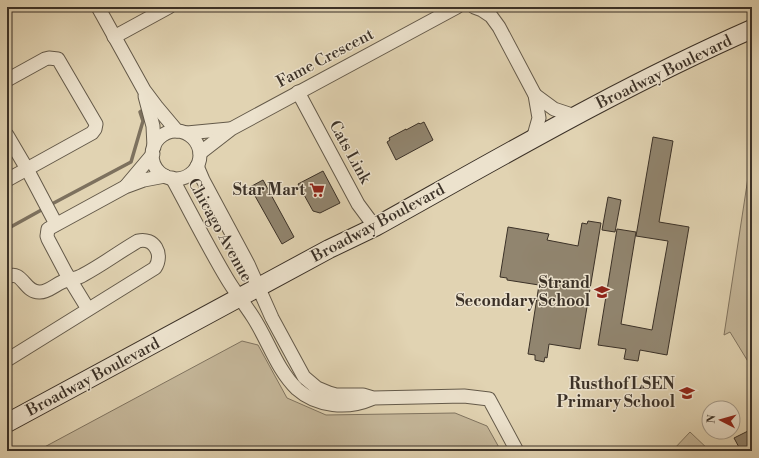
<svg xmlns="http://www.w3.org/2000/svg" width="759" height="458" font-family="'Libre Bodoni',serif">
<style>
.green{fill:#c5b79a;stroke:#807460}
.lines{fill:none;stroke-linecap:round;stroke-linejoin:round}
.stream{stroke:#7d715e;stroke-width:3.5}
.building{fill:#91856f;stroke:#3b3127}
.street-casing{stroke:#645a4a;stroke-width:15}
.secondary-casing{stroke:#3b3127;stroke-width:20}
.street{stroke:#ece2cd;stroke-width:13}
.secondary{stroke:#ece2cd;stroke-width:18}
.labels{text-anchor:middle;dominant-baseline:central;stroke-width:3;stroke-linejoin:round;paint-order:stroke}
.street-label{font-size:16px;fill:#3b3127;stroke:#ece2cd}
.poi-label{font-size:16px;font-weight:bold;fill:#3b3127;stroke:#ece2cd;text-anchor:end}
</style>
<rect width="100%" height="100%" fill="#e1d3b2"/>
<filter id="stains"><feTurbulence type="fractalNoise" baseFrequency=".005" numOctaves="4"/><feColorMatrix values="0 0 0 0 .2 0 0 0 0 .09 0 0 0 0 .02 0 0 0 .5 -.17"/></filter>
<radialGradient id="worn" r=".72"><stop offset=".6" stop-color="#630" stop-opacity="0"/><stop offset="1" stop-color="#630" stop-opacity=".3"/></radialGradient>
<g class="green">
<path d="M751 158H752V368L730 332 724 335Z"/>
<path d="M242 341 258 345 287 398 326 415 455 413 487 426 501 451H37Z"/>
<path d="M690 432 710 451H675L673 450Z"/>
</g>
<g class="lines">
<g class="stream">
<path d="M50 205 131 162 143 121 140 112 143 110"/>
<path d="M7 229 45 208"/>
</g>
</g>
<g class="building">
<path d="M424 122 433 140 396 160 387 142 390 140 389 138 406 129V130L419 123 420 124Z"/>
<path d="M653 137 673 141 659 222 689 227 667 355 640 350 638 361 624 359 626 349 598 345 617 229 636 232 621 324 652 330 668 241 636 236Z"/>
<path d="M323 171 340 203 320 213 313 211 298 184Z"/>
<path d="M263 180 294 237 282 244 250 187Z"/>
<path d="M608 197 621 200 615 232 602 230Z"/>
<path d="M588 221 601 223 580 349 549 344 547 358 545 357 544 362 535 360V355L528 354 539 285 507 280V278L500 277 508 227 549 234 547 240 578 246 582 223 587 224Z"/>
<path d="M752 429V451H741L734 438Z"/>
</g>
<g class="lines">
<g class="street-casing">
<g id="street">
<path d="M98 7 144 90 156 106 177 131"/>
<path d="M474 7 482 10 491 16 499 27 535 95 539 118 533 139"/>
<path d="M114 37 169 7"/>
<path d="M7 80 45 59 49 58 58 59 96 124 95 129 92 133 7 180"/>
<path d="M298 92 358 204 375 227"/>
<path d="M535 95 554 109 575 116"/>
<path d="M145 96 153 126 154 147"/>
<circle cx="176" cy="155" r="24"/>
<path d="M187 133 229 129"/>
<path d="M7 135 27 169 56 224"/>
<path d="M200 153 231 129 457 7"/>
<path d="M197 166 203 180 248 264 272 318 304 377 317 388 329 393 336 395H363L373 398 464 396 489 399 517 451"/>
<path d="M172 178C190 211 207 245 226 277 234 291 244 303 253 317 268 340 277 370 297 389 317 407 348 409 371 399"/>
<path d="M126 186 153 154"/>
<path d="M7 277C23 269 24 293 40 292 48 292 55 285 62 282 69 279 77 279 83 275 102 265 119 252 138 241 154 237 164 254 155 268L7 360"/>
<path d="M88 309 66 273 48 239 47 236 48 229 125 187 144 180 165 176"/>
</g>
</g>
<g class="secondary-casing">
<path id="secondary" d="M7 423 329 249 375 227C499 158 622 86 752 29"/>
</g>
<use href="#street" class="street"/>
<use href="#secondary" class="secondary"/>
</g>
<defs>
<g id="supermarket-bare" transform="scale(1.2)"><path d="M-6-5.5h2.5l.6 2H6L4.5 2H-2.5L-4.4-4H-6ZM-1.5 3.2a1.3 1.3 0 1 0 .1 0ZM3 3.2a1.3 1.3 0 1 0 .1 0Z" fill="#8f2418" stroke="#ece2cd" stroke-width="2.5" paint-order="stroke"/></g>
<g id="school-bare" transform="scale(1.2)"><path d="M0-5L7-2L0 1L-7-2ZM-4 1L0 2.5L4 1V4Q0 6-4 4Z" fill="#8f2418" stroke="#ece2cd" stroke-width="2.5" paint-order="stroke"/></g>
</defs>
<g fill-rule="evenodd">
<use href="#supermarket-bare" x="317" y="190"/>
<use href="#school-bare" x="602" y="292"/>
<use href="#school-bare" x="687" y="393"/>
</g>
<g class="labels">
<g class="street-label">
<text transform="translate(325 58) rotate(-28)">Fame Crescent</text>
<text transform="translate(664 72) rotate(-26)">Broadway Boulevard</text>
<text transform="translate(350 152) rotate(61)">Cats Link</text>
<text transform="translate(378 223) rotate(-28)">Broadway Boulevard</text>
<text transform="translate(220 230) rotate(61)">Chicago Avenue</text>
<text transform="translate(93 377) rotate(-28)">Broadway Boulevard</text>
</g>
<g class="poi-label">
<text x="305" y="190">Star Mart</text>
<text x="590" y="283">Strand<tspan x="590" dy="18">Secondary School</tspan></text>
<text x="675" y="384">Rusthof LSEN<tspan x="675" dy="18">Primary School</tspan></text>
</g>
</g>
<rect width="759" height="458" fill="none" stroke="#e1d3b2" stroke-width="24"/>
<rect x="8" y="8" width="743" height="442" fill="none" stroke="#3b3127" stroke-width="2"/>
<rect x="12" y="12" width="735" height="434" fill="none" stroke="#3b3127"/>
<g transform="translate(721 420) rotate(276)"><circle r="19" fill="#ece2cd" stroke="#a59b8b"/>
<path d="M0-3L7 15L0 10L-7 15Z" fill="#8f2418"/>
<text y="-6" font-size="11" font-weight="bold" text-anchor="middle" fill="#3b3127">N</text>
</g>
<rect width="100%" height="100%" filter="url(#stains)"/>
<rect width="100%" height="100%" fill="url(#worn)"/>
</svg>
